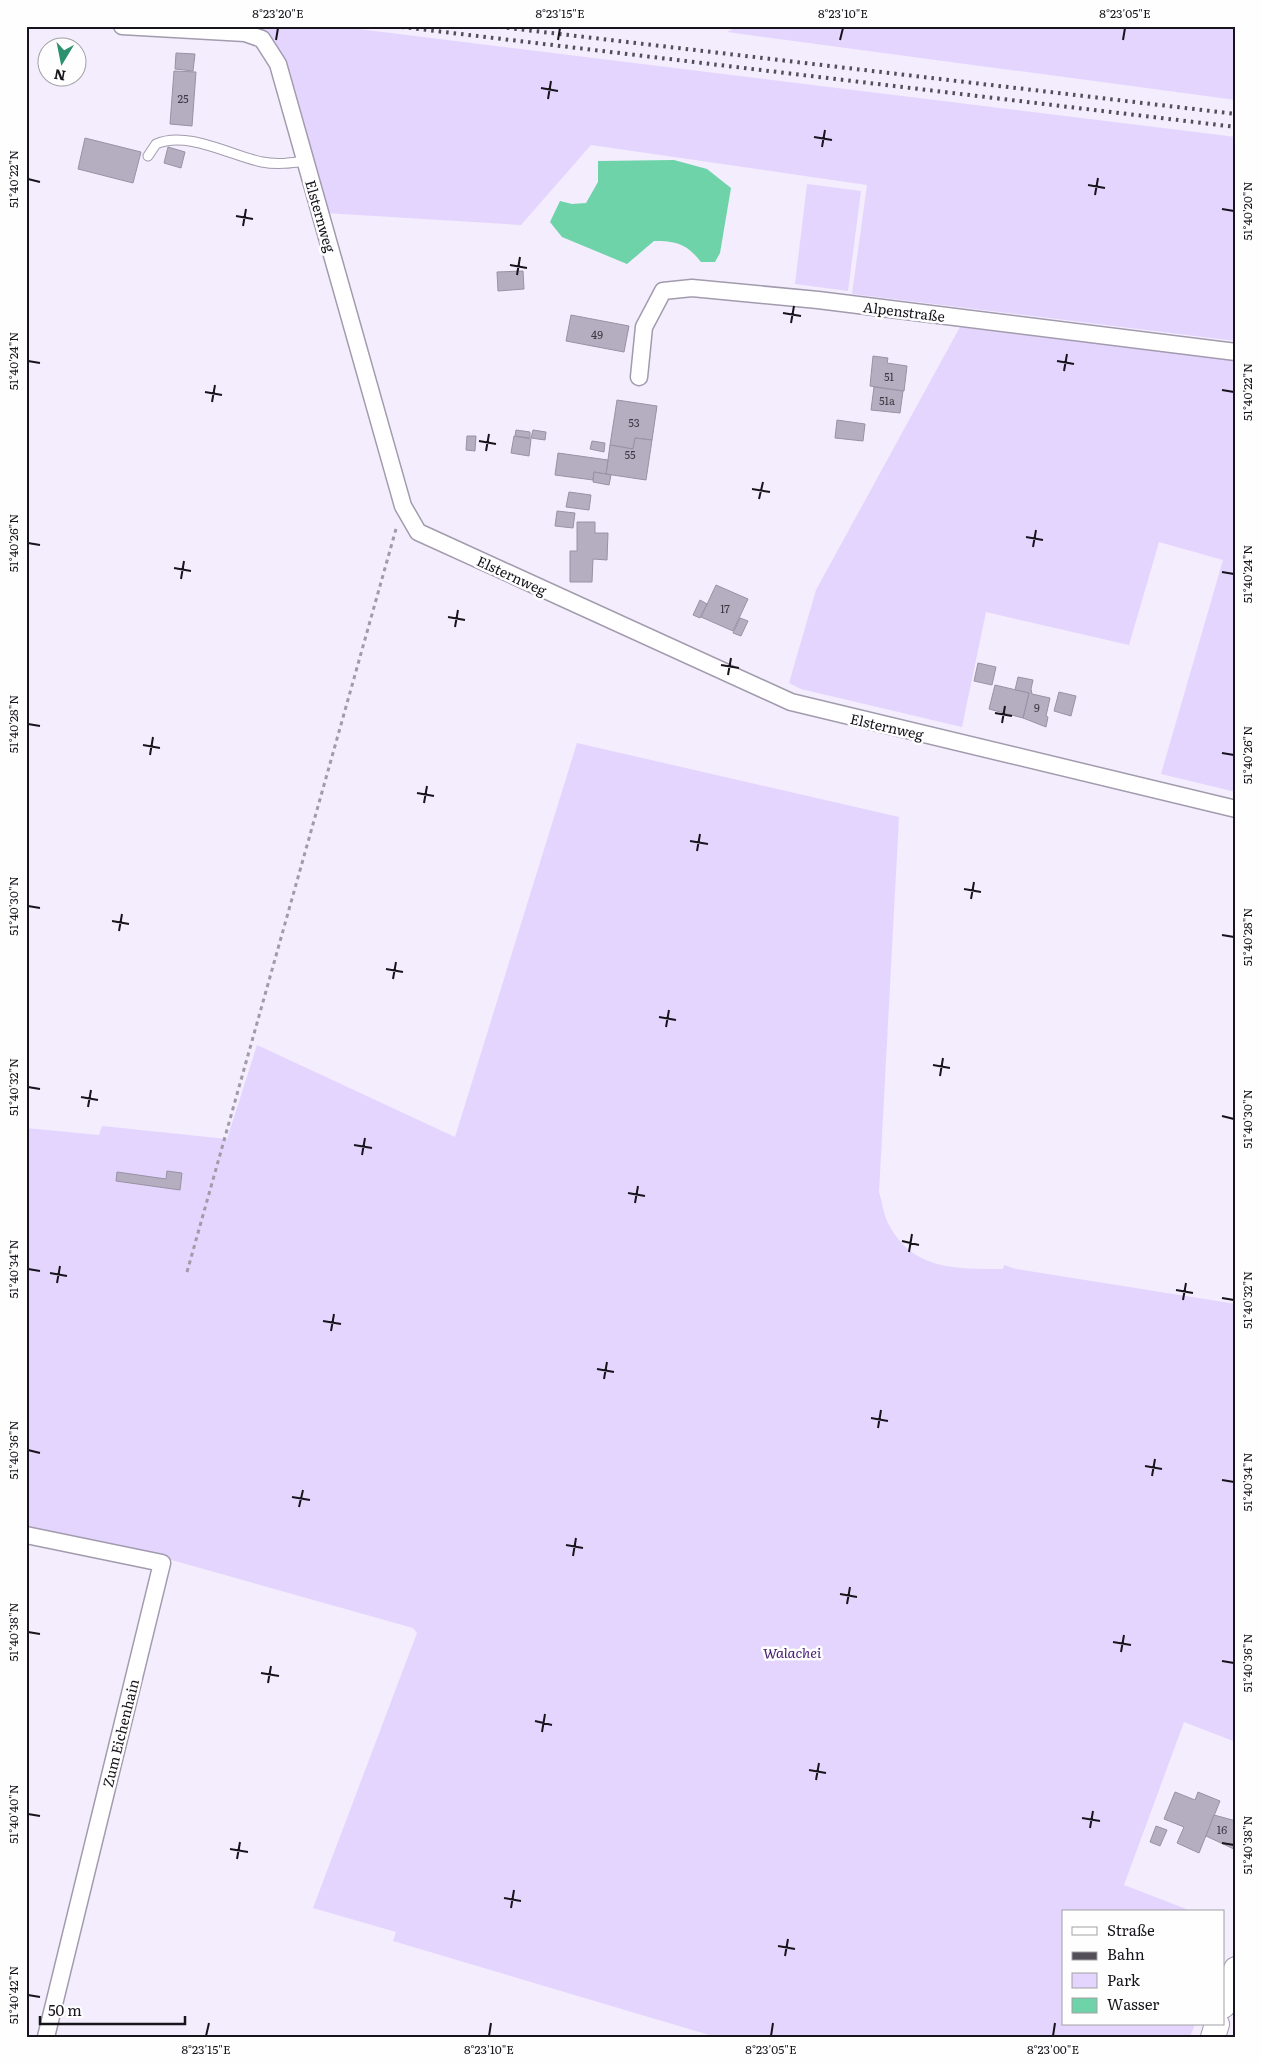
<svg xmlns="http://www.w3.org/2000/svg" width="1262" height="2063" font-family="Literata,serif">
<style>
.green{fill:#e4d5fe}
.water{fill:#6fd3aa}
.building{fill:#b5aec1;stroke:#9892a4}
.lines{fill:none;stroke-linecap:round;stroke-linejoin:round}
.service-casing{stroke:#a29bae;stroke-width:11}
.minor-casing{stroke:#a29bae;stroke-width:19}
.secondary-casing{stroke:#a29bae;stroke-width:26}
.path{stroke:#a09ba7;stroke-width:3;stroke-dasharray:4 4;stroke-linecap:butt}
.service{stroke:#fff;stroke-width:9}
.minor{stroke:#fff;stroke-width:16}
.secondary{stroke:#fff;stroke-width:24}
.rail{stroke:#534f58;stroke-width:4;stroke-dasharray:2.5 5;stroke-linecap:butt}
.ticks{fill:none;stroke:#17141b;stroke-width:2}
.labels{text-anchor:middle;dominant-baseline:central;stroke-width:5;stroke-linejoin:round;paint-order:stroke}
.number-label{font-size:11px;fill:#3e3a44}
.street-label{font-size:14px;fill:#17141b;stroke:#fefefe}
.park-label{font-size:14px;font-style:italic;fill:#461972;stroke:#fefefe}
.neatline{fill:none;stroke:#17141b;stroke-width:2}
.ticks-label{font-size:12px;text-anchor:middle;fill:#17141b}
</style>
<rect width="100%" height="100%" fill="#f3edfd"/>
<g class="green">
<path d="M243 26H334L1236 137V341L852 294 867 185 591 145 521 225 326 213 284 61Z"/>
<path d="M738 26 1236 27V100L727 32Z"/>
<path d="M807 184 861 191 848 291 795 284Z"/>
<path d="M960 327 1236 360V792L1161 774 1223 560 1159 542 1129 645 986 612 962 727 801 689 789 683 816 590Z"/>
<path d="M577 743 899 817 879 1192C882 1202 884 1216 889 1225 913 1271 958 1269 1003 1269L1004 1265 1016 1269 1236 1304V1742L1184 1722 1124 1885 1194 1912H1063V2024H1195L1190 2037H716L393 1941 396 1932 313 1908 417 1633 413 1628 129 1548 26 1526V1128L99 1135 102 1126 227 1139 257 1045 455 1137Z"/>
</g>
<path class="water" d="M674 160 707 169 731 188 720 253 715 262H701C687 244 677 241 654 241L627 264 562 237 550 222 560 201 572 204 586 203 598 182V161Z"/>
<g class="building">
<path d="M176 53 195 54 193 71 175 69Z"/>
<path d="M174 71 196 72 192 126 170 124Z"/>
<path d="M85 138 141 152 133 183 78 169Z"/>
<path d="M168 147 185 152 181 168 164 163Z"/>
<path d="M523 271 524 289 498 291 497 272Z"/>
<path d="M571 315 629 326 624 352 566 341Z"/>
<path d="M873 356 888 358 887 363 907 366 904 391 870 386Z"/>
<path d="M874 387 903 391 900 413 871 410Z"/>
<path d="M617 400 657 406 652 440 635 438 633 449 610 445Z"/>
<path d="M837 420 865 424 863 441 835 438Z"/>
<path d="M516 430 530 432V438L515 436Z"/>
<path d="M533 430 546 432 545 440 531 438Z"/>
<path d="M467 436H476L475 451 466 450Z"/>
<path d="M514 436 531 439 529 456 511 453Z"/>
<path d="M635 438 652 440 646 480 606 474 610 445 633 449Z"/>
<path d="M592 441 605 443 604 452 590 449Z"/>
<path d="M558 453 608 460 606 474 594 472 593 480 555 475Z"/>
<path d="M594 472 611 475 609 485 593 482Z"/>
<path d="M569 492 591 495 589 510 566 507Z"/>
<path d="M557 511 575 513 573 528 555 526Z"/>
<path d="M577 522H595V533H608L607 560 593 559 592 582H570V551H577Z"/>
<path d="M716 585 748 599 733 631 701 617Z"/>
<path d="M700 600 707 604 700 618 693 615Z"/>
<path d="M740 618 748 621 741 636 733 633Z"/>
<path d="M978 663 996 667 992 685 974 681Z"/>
<path d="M1018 677 1033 680 1031 689 1032 694 1050 698 1046 716 1048 717 1046 727 1023 718 1029 693 1015 690Z"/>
<path d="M995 685 1029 693 1023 718 989 709Z"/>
<path d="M1059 692 1076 696 1071 716 1054 711Z"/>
<path d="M167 1171 182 1173 180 1190 116 1181 117 1172 166 1179Z"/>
<path d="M1175 1792 1195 1800 1198 1792 1220 1801 1199 1853 1177 1843 1184 1827 1164 1819Z"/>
<path d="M1214 1815 1236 1821V1850L1206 1836Z"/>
<path d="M1156 1826 1167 1830 1160 1846 1150 1842Z"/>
</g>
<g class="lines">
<g class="service-casing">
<path id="service" d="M148 156 156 144C187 130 232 156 262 162 277 165 291 163 305 161"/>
</g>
<g class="minor-casing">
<g id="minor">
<path d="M122 26 245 33 262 39 278 64 403 506 418 532 791 702 1236 809"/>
<path d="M639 377 644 327 663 291 692 288 818 300 1236 352"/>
<path d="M26 1535 162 1563 46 2037"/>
</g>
</g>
<g class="secondary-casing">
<g id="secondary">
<path d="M1223 2006 1236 1969"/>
<path d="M1213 2037 1217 2024"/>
</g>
</g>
<path class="path" d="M187 1272 396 529"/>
<use href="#service" class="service"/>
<use href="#minor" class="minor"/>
<use href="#secondary" class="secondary"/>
<g class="rail">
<path d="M394 26 1236 127"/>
<path d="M492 26 1236 114"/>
</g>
</g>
<path class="ticks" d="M276 40 278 28M558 40 560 28M840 40 843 28M1123 40 1125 28M541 88 558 91M548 99 551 81M814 137 832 140M822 147 825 130M28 179 40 182M1088 185 1105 188M1095 195 1098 178M1222 209 1234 211M236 216 253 219M243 226 246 209M510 265 527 268M517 275 520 257M783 313 801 316M791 323 794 306M28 361 40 363M1057 361 1074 364M1064 371 1067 354M1222 390 1234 392M205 392 222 395M212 402 215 385M479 441 496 444M486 451 489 434M752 489 770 492M759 499 763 482M1026 537 1043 540M28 543 40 545M1033 547 1036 530M174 568 191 571M1222 572 1234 574M181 579 184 561M448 617 465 620M455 627 458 610M721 665 739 668M728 675 731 658M995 713 1012 716M1002 723 1005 706M28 724 40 726M143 745 160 748M1222 753 1234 755M150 755 153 737M417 793 434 796M424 803 427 786M690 841 708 844M697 851 700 834M964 889 981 892M971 899 974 882M28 906 40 908M112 921 129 924M119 931 122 914M1222 935 1234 937M386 969 403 972M393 979 396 962M659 1017 676 1020M666 1027 669 1010M933 1065 950 1068M940 1076 943 1058M28 1087 40 1089M81 1097 98 1100M88 1107 91 1090M1222 1116 1234 1119M354 1145 372 1148M362 1155 365 1138M628 1193 645 1196M635 1203 638 1186M902 1241 919 1245M909 1252 912 1234M28 1269 40 1271M50 1273 67 1276M57 1283 60 1266M1176 1290 1193 1293M1222 1298 1234 1300M1183 1300 1186 1283M323 1321 341 1324M331 1331 334 1314M597 1369 614 1372M604 1379 607 1362M871 1418 888 1421M878 1428 881 1410M28 1450 40 1453M1145 1466 1162 1469M1152 1476 1155 1459M1222 1480 1234 1482M292 1497 310 1500M299 1507 303 1490M566 1545 583 1548M573 1556 576 1538M840 1594 857 1597M847 1604 850 1587M28 1632 40 1634M1113 1642 1131 1645M1121 1652 1124 1635M1222 1661 1234 1663M261 1673 279 1676M268 1683 271 1666M535 1721 552 1725M542 1732 545 1714M809 1770 826 1773M816 1780 819 1763M28 1814 40 1816M1082 1818 1100 1821M1090 1828 1093 1811M1222 1843 1234 1845M230 1849 248 1852M237 1859 240 1842M504 1898 521 1901M511 1908 514 1890M778 1946 795 1949M785 1956 788 1939M28 1995 40 1997M206 2036 209 2023M489 2036 491 2023M771 2036 773 2023M1053 2036 1055 2023"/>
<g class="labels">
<g class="number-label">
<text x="183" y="98">25</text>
<text x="597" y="334">49</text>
<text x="889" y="376">51</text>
<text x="887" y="400">51a</text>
<text x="634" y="422">53</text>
<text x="630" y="454">55</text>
<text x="725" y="608">17</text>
<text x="1037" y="707">9</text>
<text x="1222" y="1829">16</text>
</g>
<g class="street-label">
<text transform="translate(321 216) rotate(74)">Elsternweg</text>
<text transform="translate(904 311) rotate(7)">Alpenstraße</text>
<text transform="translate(512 575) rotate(25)">Elsternweg</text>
<text transform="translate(887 726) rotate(13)">Elsternweg</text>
<text transform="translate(120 1733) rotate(-76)">Zum Eichenhain</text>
</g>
<g class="park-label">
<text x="792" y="1652">Walachei</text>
</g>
</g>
<rect width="1262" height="2063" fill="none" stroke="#fefefe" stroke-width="55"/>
<rect x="1062" y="1910" width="162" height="115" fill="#fefefe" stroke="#a2a0a3"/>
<rect x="1072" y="1927" width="25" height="8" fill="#ffffff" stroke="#a2a0a3"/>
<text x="1107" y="1936" font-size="15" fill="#17141b">Straße</text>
<rect x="1072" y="1952" width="25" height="8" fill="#534f58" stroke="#a2a0a3"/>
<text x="1107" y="1960" font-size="15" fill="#17141b">Bahn</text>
<rect x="1072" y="1973" width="25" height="15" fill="#e4d5fe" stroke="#a2a0a3"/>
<text x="1107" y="1986" font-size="15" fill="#17141b">Park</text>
<rect x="1072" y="1998" width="25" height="15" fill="#6fd3aa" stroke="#a2a0a3"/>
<text x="1107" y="2010" font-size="15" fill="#17141b">Wasser</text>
<g transform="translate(62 62) rotate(190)"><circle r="24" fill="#fefefe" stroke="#a2a0a3"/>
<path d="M0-4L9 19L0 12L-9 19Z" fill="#2c926e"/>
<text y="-8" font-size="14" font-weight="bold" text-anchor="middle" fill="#17141b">N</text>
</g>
<path d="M40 2016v8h145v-8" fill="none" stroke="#17141b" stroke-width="2.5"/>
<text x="48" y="2016" font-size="15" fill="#17141b" stroke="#fefefe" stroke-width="4" paint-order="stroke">50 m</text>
<rect x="28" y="28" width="1206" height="2008" class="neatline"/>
<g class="ticks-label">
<text x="278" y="18">8°23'20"E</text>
<text x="560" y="18">8°23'15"E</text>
<text x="843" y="18">8°23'10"E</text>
<text x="1125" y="18">8°23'05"E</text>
<text transform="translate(14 179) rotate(-90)" y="4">51°40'22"N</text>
<text transform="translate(1248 211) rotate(-90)" y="4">51°40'20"N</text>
<text transform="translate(14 361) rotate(-90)" y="4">51°40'24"N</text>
<text transform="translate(1248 392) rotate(-90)" y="4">51°40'22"N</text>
<text transform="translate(14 543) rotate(-90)" y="4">51°40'26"N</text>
<text transform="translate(1248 574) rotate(-90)" y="4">51°40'24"N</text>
<text transform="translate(14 724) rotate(-90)" y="4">51°40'28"N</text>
<text transform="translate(1248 755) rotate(-90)" y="4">51°40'26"N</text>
<text transform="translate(14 906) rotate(-90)" y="4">51°40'30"N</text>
<text transform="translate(1248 937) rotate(-90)" y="4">51°40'28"N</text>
<text transform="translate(14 1087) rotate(-90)" y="4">51°40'32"N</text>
<text transform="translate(1248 1119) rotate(-90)" y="4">51°40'30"N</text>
<text transform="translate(14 1269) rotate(-90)" y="4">51°40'34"N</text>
<text transform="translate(1248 1300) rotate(-90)" y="4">51°40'32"N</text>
<text transform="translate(14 1450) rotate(-90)" y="4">51°40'36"N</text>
<text transform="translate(1248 1482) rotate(-90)" y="4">51°40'34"N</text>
<text transform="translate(14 1632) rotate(-90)" y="4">51°40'38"N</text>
<text transform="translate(1248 1663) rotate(-90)" y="4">51°40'36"N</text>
<text transform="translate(14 1814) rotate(-90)" y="4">51°40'40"N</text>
<text transform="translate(1248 1845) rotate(-90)" y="4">51°40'38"N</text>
<text transform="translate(14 1995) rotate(-90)" y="4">51°40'42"N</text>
<text x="206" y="2054">8°23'15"E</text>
<text x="489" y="2054">8°23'10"E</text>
<text x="771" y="2054">8°23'05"E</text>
<text x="1053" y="2054">8°23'00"E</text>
</g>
</svg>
